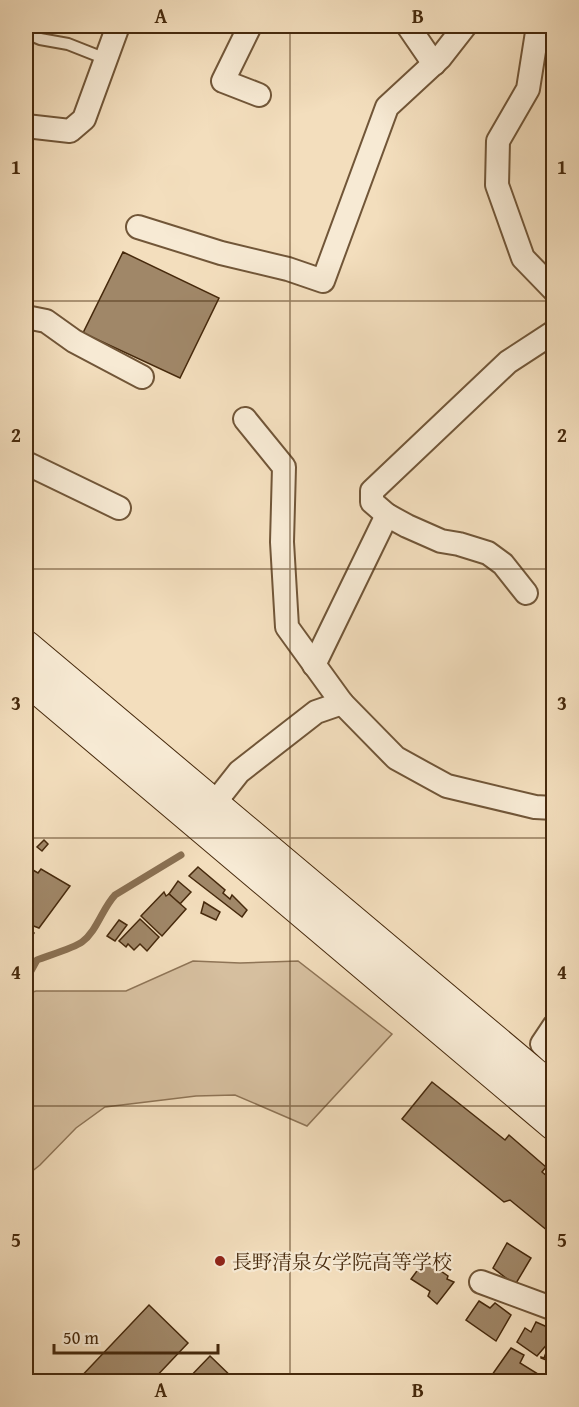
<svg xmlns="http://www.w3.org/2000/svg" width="579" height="1407" font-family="'Gentium Book Plus','Noto Serif JP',serif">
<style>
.green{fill:#d6bf9f;stroke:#8e7456;stroke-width:1.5}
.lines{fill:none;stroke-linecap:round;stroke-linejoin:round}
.stream{stroke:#8a7052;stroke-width:7}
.building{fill:#a08768;stroke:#46290c;stroke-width:1.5}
.lane-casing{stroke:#715638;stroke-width:14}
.street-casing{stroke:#715638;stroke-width:26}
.secondary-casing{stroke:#46290c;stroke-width:34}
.lane{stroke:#f7ead4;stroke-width:10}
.street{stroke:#f7ead4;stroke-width:22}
.secondary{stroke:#f7ead4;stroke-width:32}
.grid{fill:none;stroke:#46290c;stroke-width:1.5;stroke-opacity:0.55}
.poi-dot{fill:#8f2418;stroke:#f7ead4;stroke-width:2}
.labels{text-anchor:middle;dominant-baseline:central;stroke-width:4.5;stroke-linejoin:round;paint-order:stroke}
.poi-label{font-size:20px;fill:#46290c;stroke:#f7ead4;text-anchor:start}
.neatline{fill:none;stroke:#46290c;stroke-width:2}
.grid-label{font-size:20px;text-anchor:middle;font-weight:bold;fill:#46290c}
</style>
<rect width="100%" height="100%" fill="#f3debd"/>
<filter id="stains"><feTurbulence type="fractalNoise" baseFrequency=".00333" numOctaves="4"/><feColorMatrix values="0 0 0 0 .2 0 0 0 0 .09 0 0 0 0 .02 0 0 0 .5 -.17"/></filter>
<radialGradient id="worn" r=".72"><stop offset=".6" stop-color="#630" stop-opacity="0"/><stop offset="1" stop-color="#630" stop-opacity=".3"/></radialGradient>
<path class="green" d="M193 961 240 963 298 961 392 1034 307 1126 235 1095 196 1096 105 1107 76 1128 40 1165 26 1176V994L36 991H126Z"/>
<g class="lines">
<path class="stream" d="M26 980 37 960C47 956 74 948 82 942 97 931 102 909 115 895L181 855"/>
</g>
<g class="building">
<path d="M123 252 219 298 180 378 83 333Z"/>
<path d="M44 840 48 844 42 851 37 847Z"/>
<path d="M26 866 38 873 41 869 70 886 39 928 31 925 30 928 26 925Z"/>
<path d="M198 867 225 890 223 893 230 899 232 895 247 910 242 917 189 876Z"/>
<path d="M178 881 191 892 180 904 169 894Z"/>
<path d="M164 892 166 896 169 894 186 909 162 936 141 916Z"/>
<path d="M204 902 220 912 216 920 201 913Z"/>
<path d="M140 919 159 937 147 951 140 944 134 950 128 944 126 947 119 941Z"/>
<path d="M119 920 127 925 115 941 107 936Z"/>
<path d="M26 928 34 933 26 946Z"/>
<path d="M432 1082 505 1140 509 1135 546 1167 542 1172 554 1182V1236L510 1200 504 1202 402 1119Z"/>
<path d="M507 1243 531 1258 515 1285 493 1268Z"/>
<path d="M425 1260 448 1276 447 1279 454 1282 437 1304 428 1296 430 1291 411 1279Z"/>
<path d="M479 1301 490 1308 495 1303 511 1315 496 1341 466 1320Z"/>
<path d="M149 1305 188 1343 151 1382H76Z"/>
<path d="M536 1322 554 1330V1342L552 1344 549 1342 537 1356 517 1342 525 1328 531 1332Z"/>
<path d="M511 1348 524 1355 520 1363 538 1374 534 1382H487Z"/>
<path d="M547 1350 553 1353 549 1361 541 1358V1357L544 1358Z"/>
<path d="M210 1356 237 1382H185Z"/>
</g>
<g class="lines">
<g class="lane-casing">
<path id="lane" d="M26 33 40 39 68 44 106 59"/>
</g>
<g class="street-casing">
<g id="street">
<path d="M250 26 223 81 259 95"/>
<path d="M408 26 434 64"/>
<path d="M538 26 528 89 498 141 497 185 523 258 554 290"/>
<path d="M26 126 70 131 84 119 118 26"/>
<path d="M138 227 221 253 288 269 323 281 387 107 440 58 465 26"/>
<path d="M26 317 46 321 74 341 142 377"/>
<path d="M245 419 284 467 282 542 287 627 342 703 396 758 447 786 535 807 554 808"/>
<path d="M26 463 119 508"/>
<path d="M526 593 503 564 488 553 459 544 441 541 407 526 387 515 372 502V491L508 362 554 332"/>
<path d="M314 665 387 515"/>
<path d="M213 805 239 772 316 712 342 703"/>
<path d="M554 1026 542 1044 554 1055"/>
<path d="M481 1282 554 1309"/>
</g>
</g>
<g class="secondary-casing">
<g id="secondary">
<path d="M26 647 554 1091"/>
<path d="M26 678 554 1124"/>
</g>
</g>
<use href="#lane" class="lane"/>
<use href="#street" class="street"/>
<use href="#secondary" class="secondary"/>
</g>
<path class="grid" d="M290 26V1382M26 301H554M26 569H554M26 838H554M26 1106H554"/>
<circle class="poi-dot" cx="220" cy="1261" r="6"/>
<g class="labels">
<g class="poi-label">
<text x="232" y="1261">長野清泉女学院高等学校</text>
</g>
</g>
<rect width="579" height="1407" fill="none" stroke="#f3debd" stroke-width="66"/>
<path d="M54 1344v9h164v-9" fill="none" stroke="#46290c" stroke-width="3"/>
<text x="63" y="1344" font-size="18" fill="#46290c" stroke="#f7ead4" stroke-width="4.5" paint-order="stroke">50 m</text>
<rect x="33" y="33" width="513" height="1341" class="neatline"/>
<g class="grid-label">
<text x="161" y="23">A</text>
<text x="418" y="23">B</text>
<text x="16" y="174">1</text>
<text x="562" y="174">1</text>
<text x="16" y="442">2</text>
<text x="562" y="442">2</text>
<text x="16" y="710">3</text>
<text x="562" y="710">3</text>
<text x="16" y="979">4</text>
<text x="562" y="979">4</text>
<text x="16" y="1247">5</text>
<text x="562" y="1247">5</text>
<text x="161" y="1397">A</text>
<text x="418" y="1397">B</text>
</g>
<rect width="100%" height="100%" filter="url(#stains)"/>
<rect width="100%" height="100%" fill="url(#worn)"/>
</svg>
